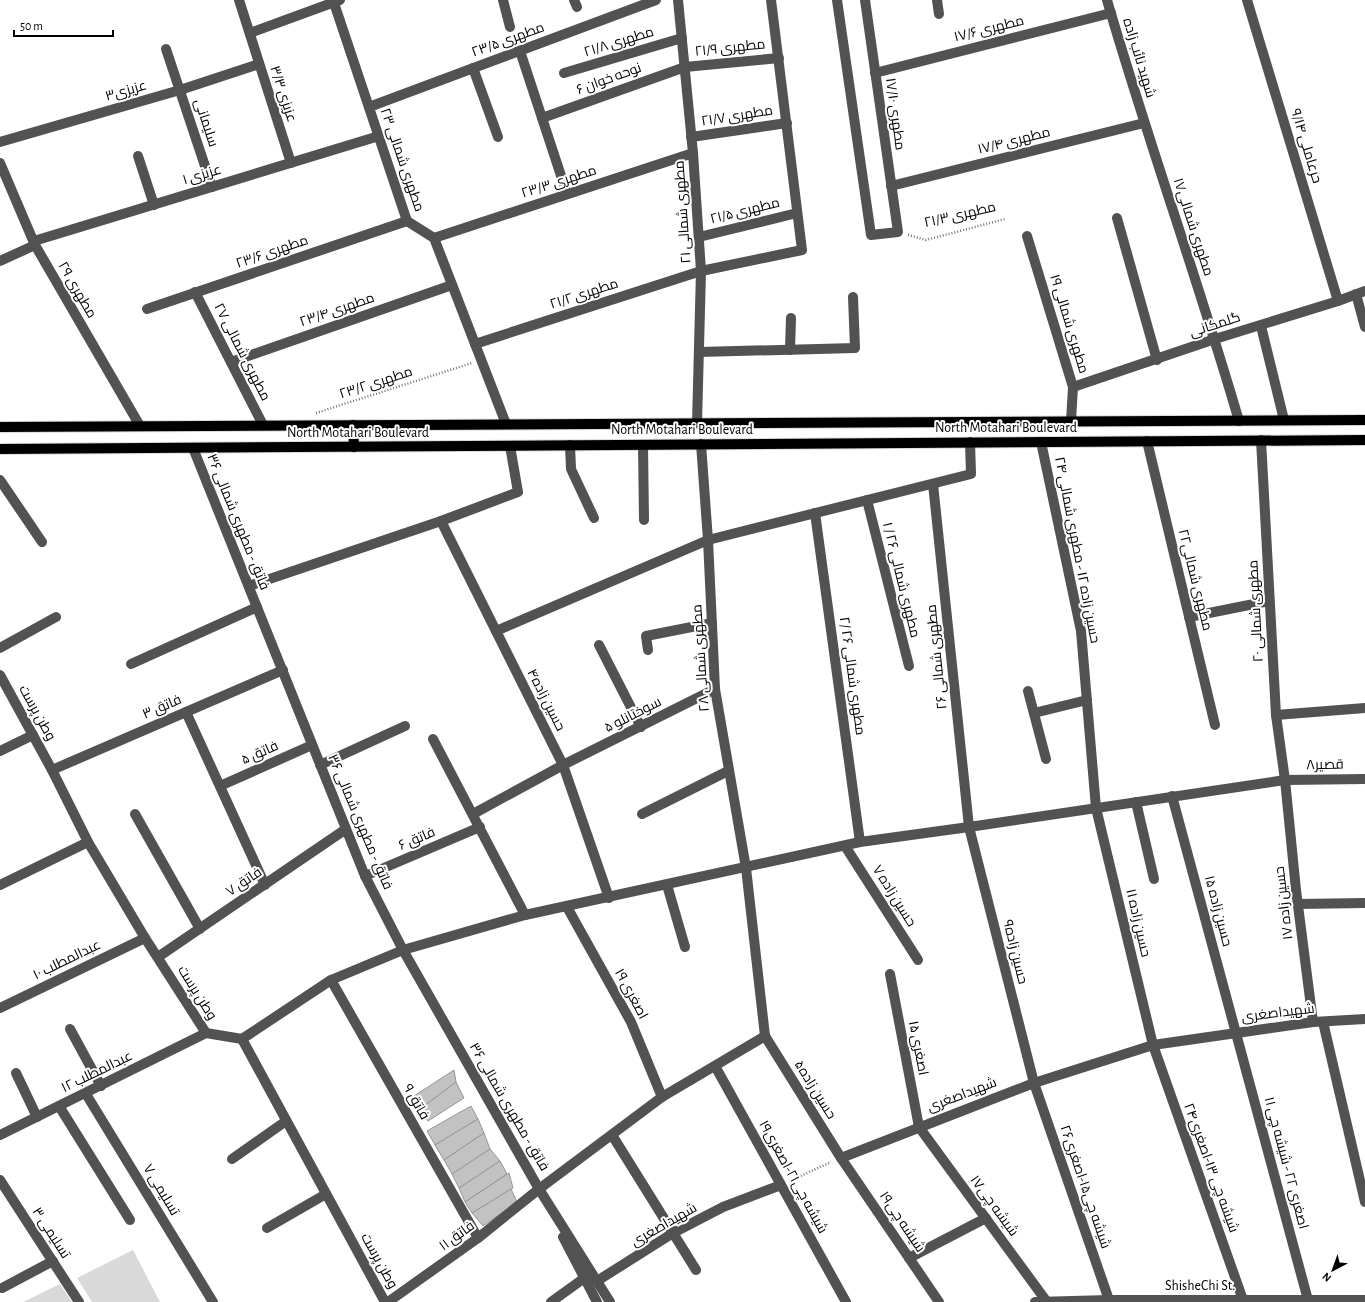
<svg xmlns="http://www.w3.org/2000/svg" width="1365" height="1302" font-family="'Alegreya Sans',Cairo,sans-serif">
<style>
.green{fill:#d9d9d9}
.building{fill:#c2c2c2;stroke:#969696}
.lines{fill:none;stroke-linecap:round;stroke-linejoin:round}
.major-casing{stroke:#dbdbdb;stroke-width:12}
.path{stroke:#747474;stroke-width:2.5;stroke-dasharray:1 2;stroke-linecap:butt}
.minor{stroke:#525252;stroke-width:10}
.major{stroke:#000;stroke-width:10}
.labels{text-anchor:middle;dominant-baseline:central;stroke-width:4;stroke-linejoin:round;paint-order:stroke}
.street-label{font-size:14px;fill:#000;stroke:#fff}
</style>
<rect width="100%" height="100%" fill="#fff"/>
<g class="green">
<path d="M133 1250 160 1302H92L77 1278Z"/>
<path d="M60 1284 72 1302H23Z"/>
</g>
<g class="building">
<path d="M454 1070 456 1082 419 1110 411 1098Z"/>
<path d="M456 1082 464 1098 428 1121 419 1110Z"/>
<path d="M471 1106 478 1119 435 1145 427 1131Z"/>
<path d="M478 1119 484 1133 444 1160 435 1145Z"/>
<path d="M484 1133 490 1149 452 1174 444 1160Z"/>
<path d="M490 1149 500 1161 459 1188 452 1174Z"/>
<path d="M500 1161 507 1174 465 1202 459 1188Z"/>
<path d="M509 1173 513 1188 472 1213 465 1202Z"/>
<path d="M511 1189 517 1202 483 1226 472 1213Z"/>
</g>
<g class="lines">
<g class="major-casing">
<g id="major">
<path d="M353 425 354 447"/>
<path d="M0 427 1365 420"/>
<path d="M0 449 1365 440"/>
</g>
</g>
<g class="path">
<path d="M908 235 926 240 1005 219"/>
<path d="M316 413 472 363"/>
<path d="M790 1181 831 1162"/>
</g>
<g class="minor">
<path d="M239 0 291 163"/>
<path d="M333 0 407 221 434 238 506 424"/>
<path d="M503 0 510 27"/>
<path d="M574 0 577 7"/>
<path d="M678 0 693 153 701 271 697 423"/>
<path d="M837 0 871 235 898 232 865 0"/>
<path d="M937 0 939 14"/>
<path d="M1107 0C1148 141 1198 280 1239 421"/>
<path d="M1247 0 1338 301"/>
<path d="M250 33 340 0"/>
<path d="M166 49 212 187"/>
<path d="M520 51 567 194"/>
<path d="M473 68 498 137"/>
<path d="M564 73 682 38"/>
<path d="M875 73 1111 13"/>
<path d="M369 107 656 0"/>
<path d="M542 118 685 67 779 58"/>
<path d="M691 137 787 123"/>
<path d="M0 142 180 90 259 64"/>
<path d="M138 156 154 205"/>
<path d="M0 163 35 245 140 426"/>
<path d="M891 186 1144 123"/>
<path d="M1117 218 1157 360"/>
<path d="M1027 236 1073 387 1071 421"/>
<path d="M699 237 797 213"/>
<path d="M434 238 693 153"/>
<path d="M34 241 379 136"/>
<path d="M0 261 35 245"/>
<path d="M195 292 263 425"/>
<path d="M1356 294 1365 327"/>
<path d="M147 309 407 221"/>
<path d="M1261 326 1284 420"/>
<path d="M475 344 701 271 802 250 771 0"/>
<path d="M790 350 791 318"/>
<path d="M699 352 855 348 853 297"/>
<path d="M231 362 452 285"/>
<path d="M1073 387 1215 339 1338 301 1365 291"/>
<path d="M1261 440 1276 715 1285 780 1296 890 1313 1022"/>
<path d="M1147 441 1215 725"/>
<path d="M1041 442 1081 631 1096 808 1153 1045 1243 1300"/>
<path d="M701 444 708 540 715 689 746 868 765 1036 841 1158 939 1302"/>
<path d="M570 445 571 469 594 518"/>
<path d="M643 445 644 520"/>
<path d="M193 448 365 876 403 950 539 1189 610 1302"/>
<path d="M0 480 42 542"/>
<path d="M933 484 969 827 1034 1083 1109 1300"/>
<path d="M867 500 909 666"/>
<path d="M815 513 860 842"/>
<path d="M441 521 563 765 609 898"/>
<path d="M249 586 441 521 518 492 510 446"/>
<path d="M1189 617 1269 601"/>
<path d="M496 631 708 540 971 474 970 442"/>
<path d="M599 645 641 727"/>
<path d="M0 648 56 617"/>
<path d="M648 650 646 636 712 623"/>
<path d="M131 664 257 607"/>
<path d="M0 675 52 770 88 842 145 938 206 1033 242 1039"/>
<path d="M1028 691 1046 759"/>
<path d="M186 712 265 885"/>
<path d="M1034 713 1087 700"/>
<path d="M1276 715 1365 708"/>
<path d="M433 739 525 915"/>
<path d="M0 751 33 735"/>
<path d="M320 765 405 726"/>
<path d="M52 770 283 670"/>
<path d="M220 786 312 745"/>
<path d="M1172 796 1308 1300"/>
<path d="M1136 802 1154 879"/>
<path d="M135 814 200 929"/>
<path d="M473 814 563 765 715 689"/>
<path d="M642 814 728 771"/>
<path d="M845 846 918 960"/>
<path d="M365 876 480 827"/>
<path d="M0 885 88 842"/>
<path d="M667 885 685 947"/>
<path d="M1298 904 1365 903"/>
<path d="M567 907 631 1022 662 1097"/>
<path d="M158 957 346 829"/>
<path d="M890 974 919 1127 1047 1302"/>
<path d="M331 980 478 1238"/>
<path d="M0 1008 145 938"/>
<path d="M1323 1022 1365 1202"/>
<path d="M70 1029 101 1086"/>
<path d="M242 1039 331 980 403 950 525 915 860 842 969 827 1285 780 1365 779"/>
<path d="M242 1039 385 1302"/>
<path d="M715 1066 846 1302"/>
<path d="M16 1073 37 1117"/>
<path d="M86 1094 213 1302"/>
<path d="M59 1106 130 1220"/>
<path d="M0 1135 206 1033"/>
<path d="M612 1135 696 1270"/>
<path d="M841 1158 1034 1083 1153 1045 1313 1022 1365 1019"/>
<path d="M232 1159 286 1121"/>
<path d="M0 1180 79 1302"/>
<path d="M267 1228 326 1194"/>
<path d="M563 1237 597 1302"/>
<path d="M909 1258 986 1218"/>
<path d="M597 1281 673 1233 723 1207 781 1185"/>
<path d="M2 1288 53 1261"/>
<path d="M388 1302 478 1238 539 1189 662 1097 765 1036"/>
<path d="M551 1302 583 1279"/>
<path d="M1035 1302 1109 1300H1365"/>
</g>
<use href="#major" class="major"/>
</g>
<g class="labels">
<g class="street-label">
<text transform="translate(989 29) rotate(-14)">مطهری ۱۷/۶</text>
<text transform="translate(508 40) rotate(-20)">مطهری ۲۳/۵</text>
<text transform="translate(619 42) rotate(-17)">مطهری ۲۱/۸</text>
<text transform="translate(730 48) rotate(-6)">مطهری ۲۱/۹</text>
<text transform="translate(1139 58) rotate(73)">شهید نائب زاده</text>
<text transform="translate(609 79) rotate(-20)">نوحه خوان ۶</text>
<text transform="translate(126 91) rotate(-16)">عزیزی۳</text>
<text transform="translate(283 94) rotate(72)">عزیزی ۳/۳</text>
<text transform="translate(895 114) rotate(82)">مطهری ۱۷/۱۰</text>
<text transform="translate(737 116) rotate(-9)">مطهری ۲۱/۷</text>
<text transform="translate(206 123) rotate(72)">سلیمانی</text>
<text transform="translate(1014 141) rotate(-14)">مطهری ۱۷/۴</text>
<text transform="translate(1306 146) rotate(73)">حرعاملی ۹/۱۴</text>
<text transform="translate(402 160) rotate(71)">مطهری شمالی ۲۳</text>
<text transform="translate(202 175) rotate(-17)">عزیزی ۱</text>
<text transform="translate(559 182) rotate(-18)">مطهری ۲۳/۳</text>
<text transform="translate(745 211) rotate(-14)">مطهری ۲۱/۵</text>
<text transform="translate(683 212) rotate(-94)">مطهری شمالی ۲۱</text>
<text transform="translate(960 215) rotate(-13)">مطهری ۲۱/۳</text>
<text transform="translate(1193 227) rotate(72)">مطهری شمالی۱۷</text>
<text transform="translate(272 252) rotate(-19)">مطهری ۲۳/۶</text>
<text transform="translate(77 290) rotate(60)">مطهری ۲۹</text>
<text transform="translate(584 294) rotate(-18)">مطهری ۲۱/۲</text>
<text transform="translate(337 310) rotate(-19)">مطهری ۲۳/۴</text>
<text transform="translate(1069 324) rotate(73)">مطهری شمالی ۱۹</text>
<text transform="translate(1215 325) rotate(-18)">گلمکانی</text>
<text transform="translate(242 352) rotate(63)">مطهری شمالی ۲۷</text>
<text transform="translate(376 383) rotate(-18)">مطهری ۲۳/۲</text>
<text x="1006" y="428">North Motahari Boulevard</text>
<text x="682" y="430">North Motahari Boulevard</text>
<text x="358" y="433">North Motahari Boulevard</text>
<text transform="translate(238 522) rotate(68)">فاتق - مطهری شمالی ۳۶</text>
<text transform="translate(1077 550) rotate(79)">حسین زاده ۱۲ - مطهری شمالی ۲۴</text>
<text transform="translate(901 580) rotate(76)">مطهری شمالی ۲۶ / ۱</text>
<text transform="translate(1195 580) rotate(76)">مطهری شمالی۲۲</text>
<text transform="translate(1256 611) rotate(-93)">مطهری شمالی ۲۰</text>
<text transform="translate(937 657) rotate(-96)">مطهری شمالی ۲۶</text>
<text transform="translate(701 658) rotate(-94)">مطهری شمالی ۲۸</text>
<text transform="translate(852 676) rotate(82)">مطهری شمالی ۲۶ /۲</text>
<text transform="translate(546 700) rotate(63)">حسین زاده۴</text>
<text transform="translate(162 707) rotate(-23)">فاتق ۳</text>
<text transform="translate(37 713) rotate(61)">وطن پرست</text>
<text transform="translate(633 715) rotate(-27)">سوختانلو ۵</text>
<text transform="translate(260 753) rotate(-24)">فاتق ۵</text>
<text transform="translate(1325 765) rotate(-1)">قصیر۸</text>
<text transform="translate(360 822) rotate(67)">فاتق - مطهری شمالی ۳۶</text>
<text transform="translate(417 839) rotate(-23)">فاتق ۶</text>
<text transform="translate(244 882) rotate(-34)">فاتق ۷</text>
<text transform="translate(894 896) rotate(58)">حسین زاده ۷</text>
<text transform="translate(1284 903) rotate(-97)">حسین زاده ۱۷</text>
<text transform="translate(1218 911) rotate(75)">حسین زاده ۱۵</text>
<text transform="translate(1138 923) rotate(77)">حسین زاده ۱۱</text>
<text transform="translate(1015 952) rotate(76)">حسین زاده۹</text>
<text transform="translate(67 960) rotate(-26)">عبدالمطلب ۱۰</text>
<text transform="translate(197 993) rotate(58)">وطن پرست</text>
<text transform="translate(631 994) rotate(62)">اصغری ۱۹</text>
<text transform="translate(1278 1013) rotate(-7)">شهیداصغری</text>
<text transform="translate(918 1048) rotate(79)">اصغری ۱۵</text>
<text transform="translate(97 1072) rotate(-26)">عبدالمطلب ۱۲</text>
<text transform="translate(815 1090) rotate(58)">حسین زاده۵</text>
<text transform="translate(962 1095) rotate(-21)">شهیداصغری</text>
<text transform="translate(416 1102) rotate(60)">فاتق ۹</text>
<text transform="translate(509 1107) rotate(60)">فاتق - مطهری شمالی ۳۶</text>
<text transform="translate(1286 1163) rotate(75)">اصغری ۲۲ - شیشه چی ۱۱</text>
<text transform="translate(1211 1168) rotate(70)">شیشه چی ۱۳-اصغری۲۴</text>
<text transform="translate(793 1177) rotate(61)">شیشه چی۲۱-اصغری۱۹</text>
<text transform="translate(1085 1187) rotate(71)">شیشه چی۱۵-اصغری۲۶</text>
<text transform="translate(161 1190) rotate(59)">تسلیمی ۷</text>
<text transform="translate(994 1206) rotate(54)">شیشه چی۱۷</text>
<text transform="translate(902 1222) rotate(56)">شیشه چی۱۹</text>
<text transform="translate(664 1225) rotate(-30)">شهیداصغری</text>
<text transform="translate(51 1233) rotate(57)">تسلیمی ۳</text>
<text transform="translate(457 1236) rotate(-36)">فاتق ۱۱</text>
<text transform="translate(379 1261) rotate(61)">وطن پرست</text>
<text x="1200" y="1286">ShisheChi St.</text>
</g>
</g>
<g transform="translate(1333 1270) rotate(221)" stroke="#ffffff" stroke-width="3" paint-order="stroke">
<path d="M0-3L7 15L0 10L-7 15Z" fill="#000000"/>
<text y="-6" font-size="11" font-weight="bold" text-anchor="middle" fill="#000000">N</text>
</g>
<path d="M14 30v6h99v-6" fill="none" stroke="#000000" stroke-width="2"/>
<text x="20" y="30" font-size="12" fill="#000000" stroke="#ffffff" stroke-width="3" paint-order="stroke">50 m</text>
</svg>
